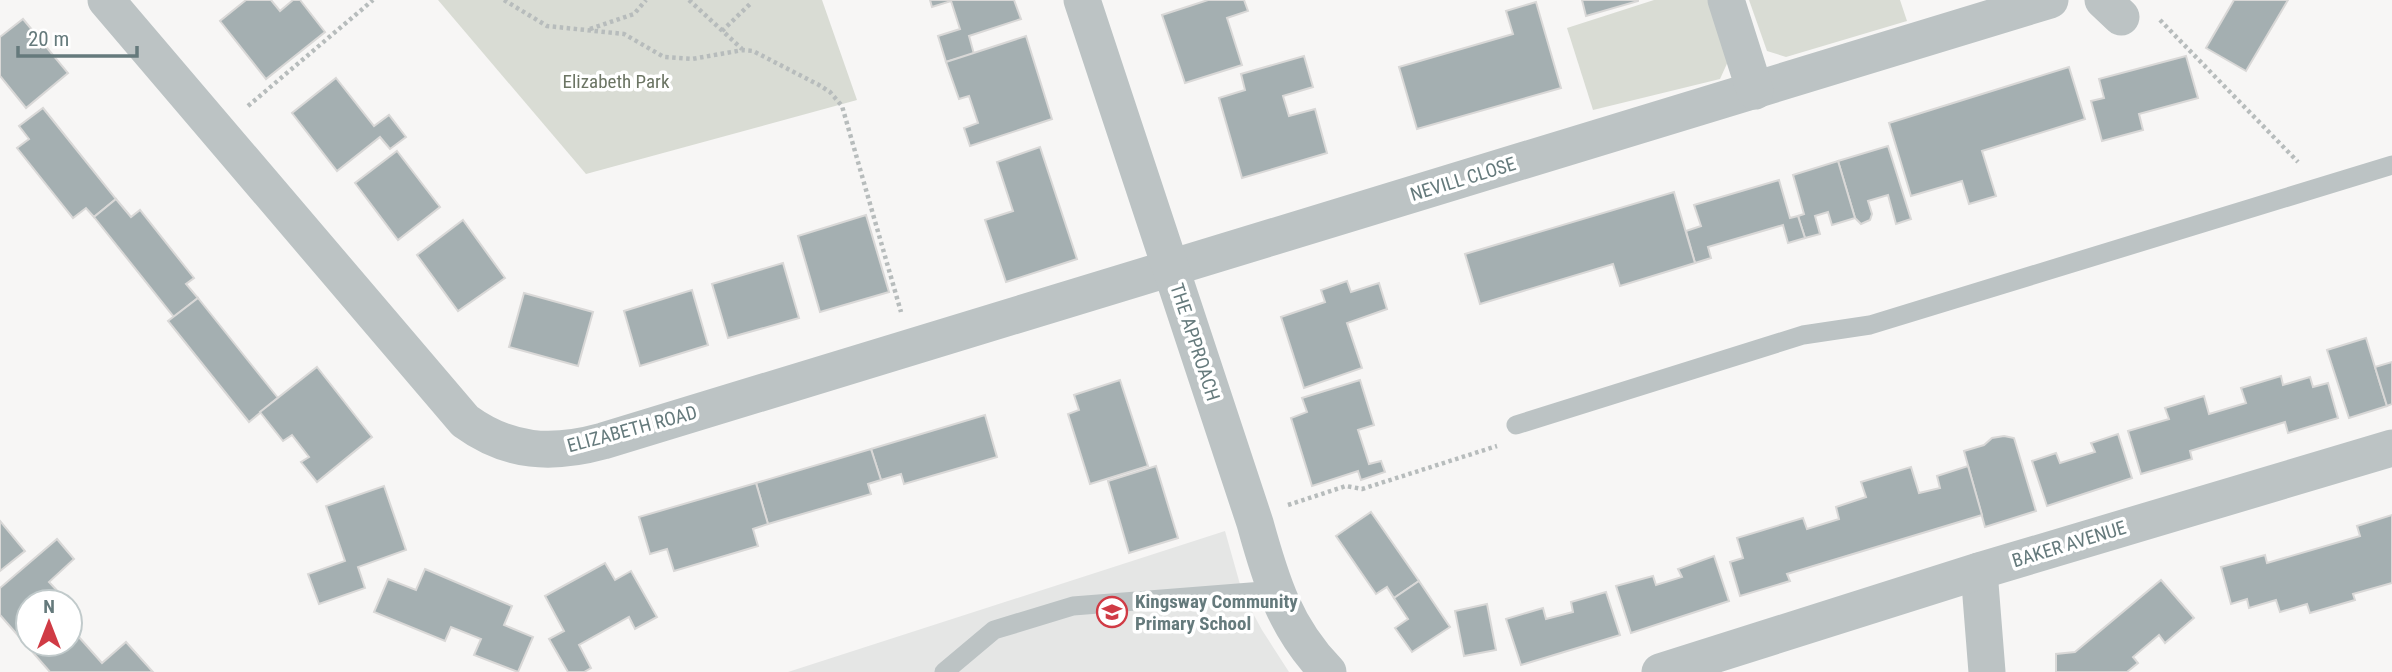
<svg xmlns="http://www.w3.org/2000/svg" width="2392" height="672" font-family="'Roboto Condensed',sans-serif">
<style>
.built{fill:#e5e6e5}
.green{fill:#d9dcd4}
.building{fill:#a4afb1;stroke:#d9d8d7;stroke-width:2}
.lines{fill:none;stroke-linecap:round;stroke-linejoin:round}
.path{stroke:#b7bcbc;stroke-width:4.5;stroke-dasharray:3.5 3.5;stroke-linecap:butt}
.service{stroke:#bcc3c4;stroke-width:19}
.minor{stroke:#bcc3c4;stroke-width:37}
.labels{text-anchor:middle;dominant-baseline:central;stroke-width:7;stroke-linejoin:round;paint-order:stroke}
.park-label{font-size:19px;fill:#6c7564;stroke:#fff}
.street-label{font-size:19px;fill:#657a7c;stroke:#fff}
.poi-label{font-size:19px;font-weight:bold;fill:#657a7c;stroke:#fff;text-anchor:start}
</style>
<rect width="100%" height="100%" fill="#f7f6f5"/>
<path class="built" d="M1225 531 1243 595 1262 630 1289 672H788Z"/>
<g class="green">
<path d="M438 0H822L857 100 586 174Z"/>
<path d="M1654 0H1712L1730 57 1720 79 1593 110 1567 28Z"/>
<path d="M1749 0H1900L1907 21 1786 57 1767 51Z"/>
</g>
<g class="building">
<path d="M246 0H271L280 11 293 0H300L325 32 266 79 220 21Z"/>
<path d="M930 0H1014L1021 19 969 36 974 54 946 62 938 36 960 29 951 1 932 7Z"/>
<path d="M1244 0 1248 11 1227 18 1242 65 1185 83 1162 15 1208 0Z"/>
<path d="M1582 0H1638V1L1586 16Z"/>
<path d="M2234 0H2288L2246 71 2206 48Z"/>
<path d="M1536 2 1561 88 1417 129 1399 67 1513 34 1506 11Z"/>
<path d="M23 19 68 73 26 108 0 76V37Z"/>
<path d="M1026 36 1052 119 970 146 964 128 978 123 969 96 959 99 946 62Z"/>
<path d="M1304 56 1313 87 1283 96 1289 116 1315 109 1327 153 1242 178 1219 98 1245 90 1241 74Z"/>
<path d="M2186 56 2198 98 2139 114 2143 130 2102 141 2091 101 2104 98 2099 79Z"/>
<path d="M2069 67 2085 119 1982 151 1996 196 1969 204 1962 181 1911 196 1889 123Z"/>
<path d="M336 78 374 126 389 115 406 137 390 149 380 137 337 171 292 113Z"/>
<path d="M43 108 116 199 94 217 86 208 73 218 17 148 29 139 19 126Z"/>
<path d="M1888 146 1911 219 1896 224 1888 195 1868 201 1872 214 1870 220 1861 224 1855 218 1838 161Z"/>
<path d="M1040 147 1077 259 1006 282 985 220 1013 211 997 162Z"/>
<path d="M397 151 440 207 398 240 355 183Z"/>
<path d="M1838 161 1855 218 1832 225 1828 212 1815 216 1820 234 1805 238 1798 216 1804 214 1793 175Z"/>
<path d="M1779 180 1790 218 1798 216 1805 238 1788 243 1783 225 1708 247 1711 258 1695 263 1686 231 1701 226 1694 205Z"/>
<path d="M1674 192 1695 263 1620 286 1613 264 1480 304 1465 254Z"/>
<path d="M116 199 131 217 140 210 194 278 186 284 198 298 174 317 94 217Z"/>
<path d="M866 215 889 292 820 312 798 236Z"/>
<path d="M463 220 505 278 458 311 417 255Z"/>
<path d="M783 263 799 318 728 338 712 284Z"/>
<path d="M1347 281 1351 292 1379 283 1387 309 1347 323 1362 368 1304 388 1281 317 1325 302 1321 290Z"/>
<path d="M692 290 708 345 640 366 624 311Z"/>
<path d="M524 293 593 312 578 366 509 347Z"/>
<path d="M198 298 278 398 249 422 168 321Z"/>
<path d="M2366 338 2387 406 2349 418 2327 350Z"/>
<path d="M2392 362V404L2387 406 2375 367Z"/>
<path d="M317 367 372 437 317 482 301 462 309 457 292 435 283 441 260 412Z"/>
<path d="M2281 376 2283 385 2310 377 2313 387 2328 383 2338 418 2288 433 2285 422 2190 451 2192 459 2141 474 2128 431 2169 419 2165 408 2204 396 2209 414 2246 403 2241 388Z"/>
<path d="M1120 380 1148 466 1090 484 1068 414 1079 410 1074 395Z"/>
<path d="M1360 380 1374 425 1358 430 1369 464 1381 461 1385 472 1361 480 1358 471 1312 486 1291 418 1307 412 1302 398Z"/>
<path d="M985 415 997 457 904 484 901 474 881 480 871 449Z"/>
<path d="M2118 434 2132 478 2047 506 2032 461 2056 453 2060 463 2095 452 2091 443Z"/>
<path d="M2004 436 2014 438 2036 511 1985 527 1964 451 1984 445 1992 438Z"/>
<path d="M871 449 881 480 868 484 871 494 768 524 756 483Z"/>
<path d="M1156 466 1178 538 1129 553 1108 481Z"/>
<path d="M1968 466 1982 515 1787 574 1790 581 1740 596 1730 562 1743 558 1737 538 1803 518 1807 529 1839 519 1836 507 1866 497 1861 482 1911 467 1919 493 1940 488 1937 476Z"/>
<path d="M756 483 768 524 753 529 758 546 674 571 667 549 650 554 639 517Z"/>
<path d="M384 486 406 550 358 567 365 588 319 604 308 574 345 561 326 506Z"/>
<path d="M1371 512 1419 581 1394 598 1387 587 1376 594 1336 536Z"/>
<path d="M2392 515V583L2353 594 2355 600 2310 613 2307 604 2280 612 2276 600 2249 608 2247 599 2231 604 2221 567 2265 555 2267 563 2360 536 2357 526Z"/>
<path d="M0 521 25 551 0 571Z"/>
<path d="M57 539 74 559 49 582 63 597 57 602H28V644H70V627L102 663 126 642 153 672H50L0 615V588Z"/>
<path d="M1714 556 1729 601 1631 633 1616 586 1653 576 1656 585 1682 577 1678 569Z"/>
<path d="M605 563 615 580 631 571 657 617 635 629 629 617 579 645 591 668 584 672H568L549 639 564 631 545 596Z"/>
<path d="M425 569 512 606 504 625 533 637 518 672 474 655 481 639 451 627 445 641 374 612 388 579 416 590Z"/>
<path d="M2161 580 2194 618 2165 643 2159 635 2133 657 2138 663 2127 672H2056V654L2075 652Z"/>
<path d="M1419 581 1450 627 1412 652 1395 628 1408 619 1394 598Z"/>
<path d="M1606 592 1620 635 1521 665 1506 619 1543 608 1546 619 1573 612 1571 602Z"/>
<path d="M1487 604 1496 650 1464 656 1455 611Z"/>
</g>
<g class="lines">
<g class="path">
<path d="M504 0 547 26 624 34 664 57 692 59 743 50 753 51 819 85 830 92 842 106 901 312"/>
<path d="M689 0 742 49"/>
<path d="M2160 20 2298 162"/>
<path d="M590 29 634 14 646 0"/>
<path d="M722 31 751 3"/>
<path d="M248 106 373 0"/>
<path d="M1288 505 1346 486 1362 489 1497 446"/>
</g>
<g class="service">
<path d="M1516 425 1803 335 1870 325 2392 165"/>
<path d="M944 672 994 630 1073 606 1275 590"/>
</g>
<g class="minor">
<path d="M106 0 465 421C509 453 552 455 603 441L2050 0"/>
<path d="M1082 0 1255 523C1271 581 1285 628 1328 672"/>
<path d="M1726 0 1755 91"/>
<path d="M2103 0 2121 17"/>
<path d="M1979 571 1987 672"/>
<path d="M1660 672 1979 571 2392 448"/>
</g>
</g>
<defs>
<g id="school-ring" transform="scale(1.575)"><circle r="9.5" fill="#fff" stroke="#d03b45" stroke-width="1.5"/><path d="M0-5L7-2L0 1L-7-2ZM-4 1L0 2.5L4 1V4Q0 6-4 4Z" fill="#d03b45"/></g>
</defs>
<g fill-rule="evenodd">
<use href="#school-ring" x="1112" y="612"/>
</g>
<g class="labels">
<g class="park-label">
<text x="616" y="81">Elizabeth Park</text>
</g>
<g class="street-label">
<text transform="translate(1463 179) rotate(-17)">NEVILL CLOSE</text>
<text transform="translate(1195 342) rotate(72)">THE APPROACH</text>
<text transform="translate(632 429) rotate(-15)">ELIZABETH ROAD</text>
<text transform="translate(2069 544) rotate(-17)">BAKER AVENUE</text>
</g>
<g class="poi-label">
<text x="1135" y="601">Kingsway Community<tspan x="1135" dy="22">Primary School</tspan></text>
</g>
</g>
<g transform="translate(49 623)"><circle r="33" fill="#ffffff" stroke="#c1cacb" stroke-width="2"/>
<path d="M0-5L12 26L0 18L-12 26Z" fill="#d03b45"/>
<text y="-10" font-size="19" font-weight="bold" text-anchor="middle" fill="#657a7c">N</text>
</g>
<path d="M18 46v10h119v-10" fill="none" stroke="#657a7c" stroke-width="3.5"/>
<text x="28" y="46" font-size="21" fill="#657a7c" stroke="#ffffff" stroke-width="5" paint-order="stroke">20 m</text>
</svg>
